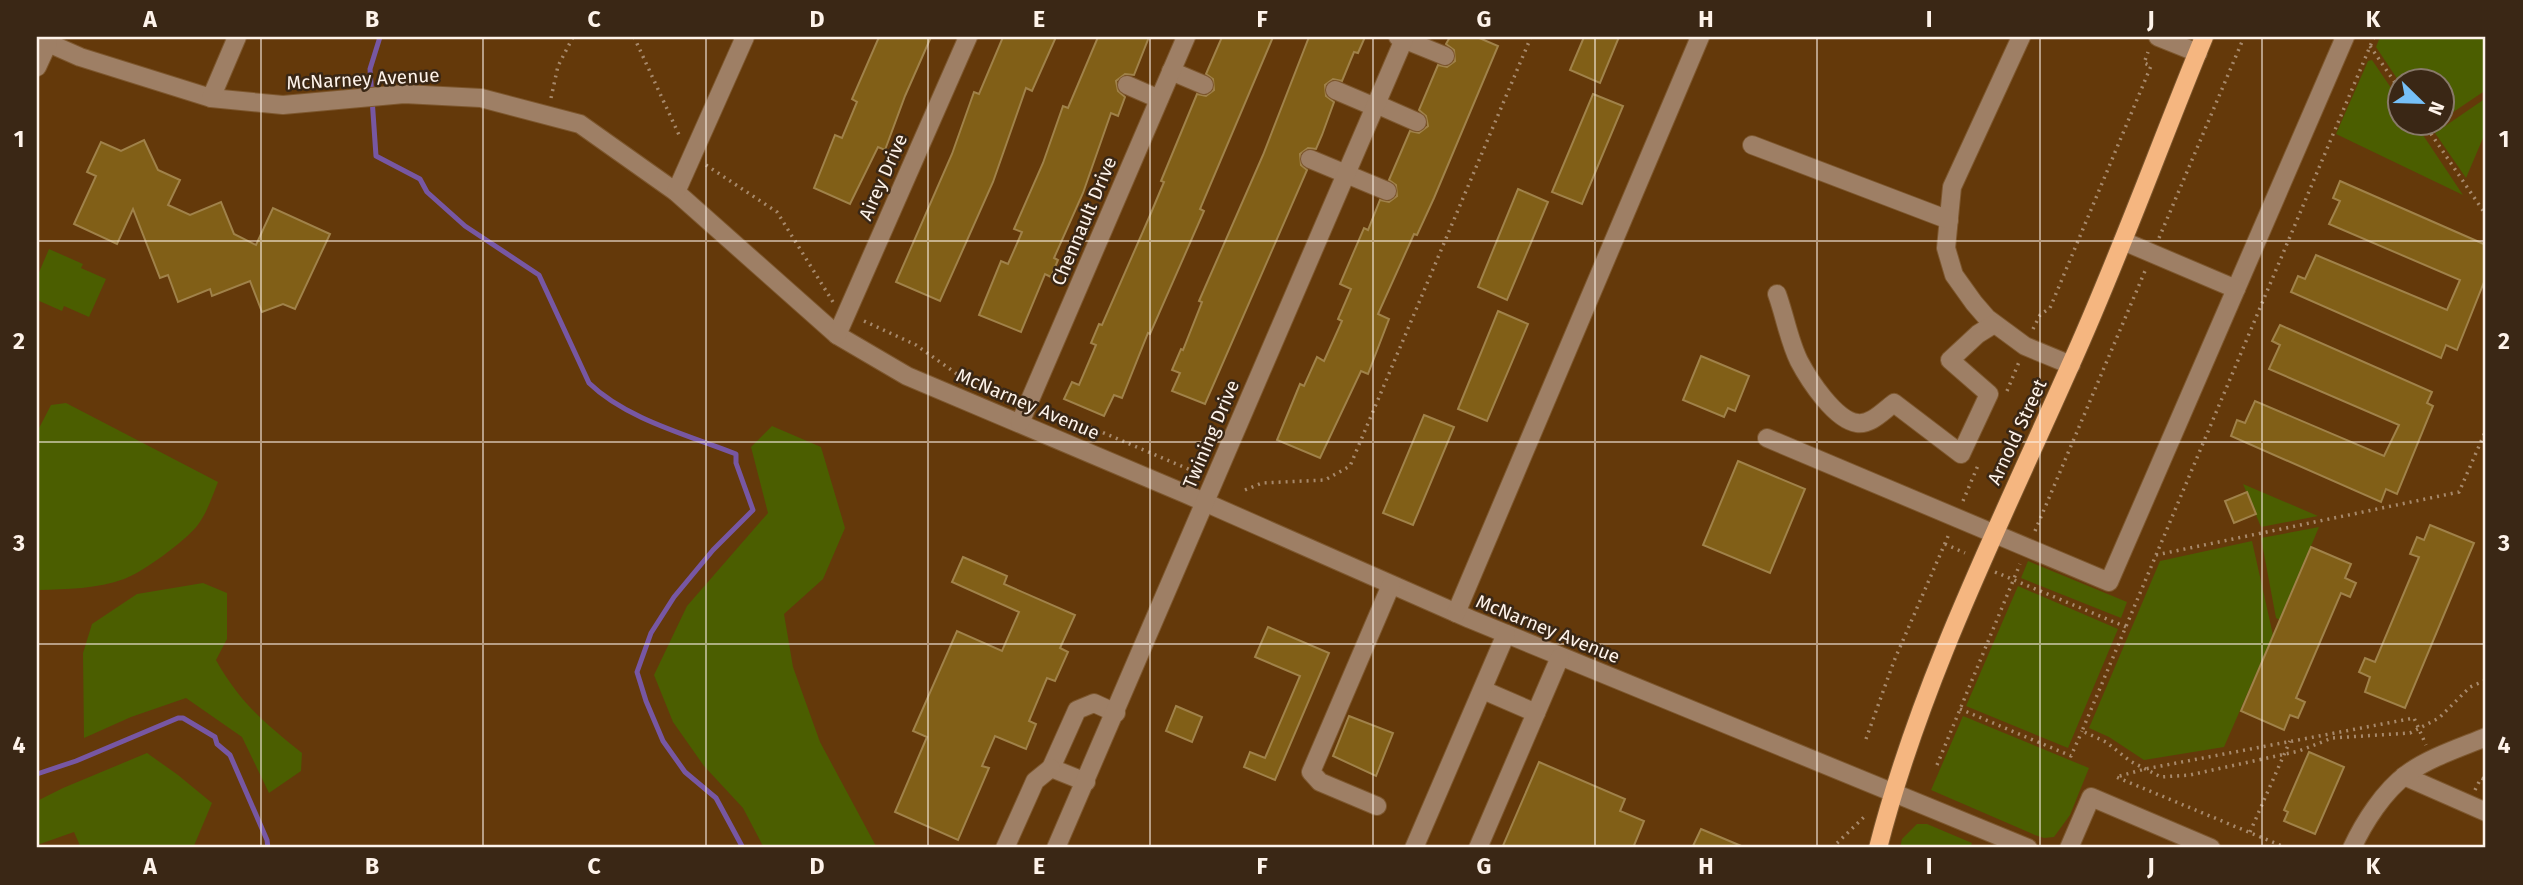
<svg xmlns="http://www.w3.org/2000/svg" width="2523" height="885" font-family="'Fira Sans',sans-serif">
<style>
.green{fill:#4b5e00}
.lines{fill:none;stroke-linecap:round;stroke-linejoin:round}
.stream{stroke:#7757a3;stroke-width:5}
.building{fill:#815f17;stroke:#a0824a;stroke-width:2}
.minor-casing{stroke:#7d572e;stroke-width:20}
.major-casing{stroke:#7d572e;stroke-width:20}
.path{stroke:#a7896b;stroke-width:3.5;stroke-dasharray:2 5;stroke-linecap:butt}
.minor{stroke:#9e7f65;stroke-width:18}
.major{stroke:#f5b680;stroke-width:18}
.grid{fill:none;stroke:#fef3ea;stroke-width:2;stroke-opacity:0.55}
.labels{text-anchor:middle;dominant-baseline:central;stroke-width:5;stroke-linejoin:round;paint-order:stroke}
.street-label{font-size:19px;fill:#fef3ea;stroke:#3a2715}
.neatline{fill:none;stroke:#fef3ea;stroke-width:2.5}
.grid-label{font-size:23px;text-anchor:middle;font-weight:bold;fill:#fef3ea}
</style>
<rect width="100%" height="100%" fill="#64390a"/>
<g class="green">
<path d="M2380 37H2486V90L2443 119 2442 80H2400V83L2376 47Z"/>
<path d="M2372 60 2400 101V122L2415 123 2463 195 2336 134 2368 61Z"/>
<path d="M2486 98V131L2466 178 2435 133Z"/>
<path d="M49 249 83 264 81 268 106 279 89 317 64 306 62 311 37 300V277Z"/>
<path d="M66 403 218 482C212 497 207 513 197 526 185 541 142 573 124 579 98 589 66 589 39 590H37V432L51 405Z"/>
<path d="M772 426 821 447 845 528 823 579 784 614 793 667 820 742 877 848H764L743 808 704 766 673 722 654 675 687 606 768 513 751 447Z"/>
<path d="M2243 484 2318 516 2261 527Z"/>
<path d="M2319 527 2280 620 2276 618 2261 538Z"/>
<path d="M2252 541 2273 635 2224 747 2144 760 2109 737 2089 728 2160 561Z"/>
<path d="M2028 561 2127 602 2121 618 2021 578Z"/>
<path d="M203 583 227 593V639L216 660C240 703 265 723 302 753L301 771 269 793 242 737 186 698 131 717 84 738 83 653 92 624 137 594Z"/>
<path d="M2018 586 2118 629 2068 748 1966 706Z"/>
<path d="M1963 716 2089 768 2070 815 2054 837 2044 838 2035 835 1931 790Z"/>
<path d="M147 753 178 775 212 803 193 848H81L74 832 37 845V801L63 788Z"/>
<path d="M1917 824H1927L1972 843 1970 848H1900L1902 839Z"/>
</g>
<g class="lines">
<g class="stream">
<path d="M380 37 370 69 376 156 420 179 427 192 465 226 539 275 589 383C626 419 688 435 736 454V463L753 510 713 550 674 597 651 633 637 672 646 701 663 741 685 772 716 798 743 848"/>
<path d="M37 774 76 761 178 718H183L215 737 217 744 230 755 267 840 268 848"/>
</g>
</g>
<g class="building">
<path d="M879 37H931L905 96 885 150 878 147 850 204 814 188 835 135 842 138 857 102 852 99Z"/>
<path d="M1003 37H1056L1032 91 1026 88 993 182 940 301 896 282 952 154 974 92 979 94Z"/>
<path d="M1098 37H1149L1134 75 1125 74 1116 81 1118 91 1125 97 1118 116 1111 113 1083 193 1054 258 1058 260 1051 277 1045 274 1021 332 979 315 1001 261 1008 264 1022 232 1014 229 1043 163 1063 106 1068 108Z"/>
<path d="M1222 37H1273L1200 209 1204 211 1150 334 1148 333 1122 398 1114 395 1104 416 1064 399 1072 382 1079 385 1096 345 1091 343 1099 324 1102 325 1151 213 1164 182 1161 181 1197 94 1206 96 1214 90 1213 79 1206 74Z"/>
<path d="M1309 37H1365L1358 53 1354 52 1342 81 1333 79 1325 85 1326 96 1334 102 1322 135 1316 149 1308 148 1300 154 1301 165 1307 170 1205 404 1172 391 1180 373 1172 370 1181 349 1183 350 1202 302 1199 301 1263 155Z"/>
<path d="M1450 37H1477L1498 46 1434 198 1417 235 1414 234 1378 314 1389 319 1368 374 1361 371 1320 458 1277 440 1300 384 1304 386 1317 357 1324 361 1342 321 1338 319 1351 289 1340 284 1364 228 1368 230 1380 200 1389 202 1397 196 1396 185 1389 180 1410 131 1419 133 1428 126 1426 116 1419 110 1438 65 1447 67 1455 61 1454 50 1446 44Z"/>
<path d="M1584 37H1619L1600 83 1570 70Z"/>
<path d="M1593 94 1623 106 1582 204 1552 192Z"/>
<path d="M144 140 158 170 180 180 168 205 190 215 221 202 234 234 256 245 273 208 330 234 295 309 283 304 262 312 250 281 212 296 210 289 178 302 168 275 160 278 133 209 117 244 74 224 96 176 87 172 101 142 121 151Z"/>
<path d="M2340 181 2486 245V277L2457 350 2446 345 2441 358 2291 292 2298 276 2305 279 2316 255 2447 310 2460 280 2329 224 2340 201 2333 198Z"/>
<path d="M1518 189 1548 202 1507 300 1478 287Z"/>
<path d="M1498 311 1528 324 1487 421 1458 409Z"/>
<path d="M2280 325 2432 392 2427 403 2433 406 2397 494 2386 489 2381 502 2231 436 2237 420 2245 423 2255 401 2384 456 2399 425 2269 369 2280 345 2272 341Z"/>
<path d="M1701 356 1749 376 1735 411 1728 408 1724 417 1683 400Z"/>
<path d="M1424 415 1454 427 1413 525 1383 513Z"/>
<path d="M1738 461 1805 489 1770 573 1703 545Z"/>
<path d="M2247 492 2256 514 2234 523 2225 501Z"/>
<path d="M2430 525 2474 543 2405 708 2365 692 2370 677 2359 672 2365 658 2375 662 2419 557 2410 554 2417 537 2424 540Z"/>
<path d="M2311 547 2351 564 2345 578 2356 583 2350 597 2341 593 2296 698 2305 702 2298 718 2290 715 2284 730 2241 711Z"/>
<path d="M963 557 1007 576 1004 584 1075 615 1060 648 1068 652 1055 681 1047 678 1029 721 1036 724 1026 749 995 736 982 766 989 768 958 840 895 812 927 737 913 731 957 631 1002 651 1019 612 952 582Z"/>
<path d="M1268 627 1329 653 1275 780 1244 767 1250 752 1265 758 1300 676 1255 657Z"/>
<path d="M1176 706 1202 717 1192 742 1166 731Z"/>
<path d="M1349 716 1393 733 1376 776 1333 756Z"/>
<path d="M2309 752 2344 767 2315 834 2284 821 2288 812 2284 810Z"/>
<path d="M1539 762 1625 799 1620 811 1644 821 1633 848H1502Z"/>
<path d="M1701 829 1746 848H1692Z"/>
</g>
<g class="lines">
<g class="minor-casing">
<g id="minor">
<path d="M1398 37 1445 56"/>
<path d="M2021 37 1952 187 1946 248 1954 275 1974 303 1987 318 2025 346 2071 365"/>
<path d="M2158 37 2198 53"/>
<path d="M37 38 80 57 211 98 283 105 404 94 481 98 580 124 676 192 837 335 907 376 1186 494 1470 619 2028 848"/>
<path d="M37 67 48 43"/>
<path d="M1171 71 1204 85"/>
<path d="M1127 85 1159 99"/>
<path d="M1335 90 1375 107"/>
<path d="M211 98 237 37"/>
<path d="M1376 104 1417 122"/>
<path d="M1752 145 1949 220"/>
<path d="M1310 159 1387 191"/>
<path d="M676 192 745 37"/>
<path d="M2236 289 2345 37"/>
<path d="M1777 294C1785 316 1789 341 1799 361 1809 380 1835 420 1857 423 1871 425 1883 411 1894 403L1961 454 1989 394 1950 360 1978 334 1994 324"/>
<path d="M837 335 968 37"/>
<path d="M1020 423 1186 37"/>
<path d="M1767 438 2109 582 2236 289 2123 241"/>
<path d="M1456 613 1700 37"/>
<path d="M1483 690 1536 713"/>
<path d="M2404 776 2486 812"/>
<path d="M1086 782 1051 768 1077 710 1094 703 1116 713"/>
<path d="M1377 806 1320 782 1311 772 1391 585"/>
<path d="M1005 848 1035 781 1051 768"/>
<path d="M1056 848 1405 37"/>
<path d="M1414 848 1506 634"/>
<path d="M1478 848 1560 657"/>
<path d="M2069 848 2091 797 2211 848"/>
<path d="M2352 848C2364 822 2384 791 2407 774 2428 758 2462 747 2486 737"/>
</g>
</g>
<g class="major-casing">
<path id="major" d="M1878 848C1921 680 2000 524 2070 366 2119 258 2159 146 2204 37"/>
</g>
<g class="path">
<path d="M634 37 680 137"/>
<path d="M2374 37 2082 731 2106 742 2130 761 2161 777 2190 775 2299 751 2332 738 2410 733 2439 718 2470 687 2486 680"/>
<path d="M2370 46 2400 90"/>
<path d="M551 98 558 66 573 37"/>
<path d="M2423 122 2486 215"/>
<path d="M706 165 777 212 833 302"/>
<path d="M2159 238 2244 37"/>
<path d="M864 321 916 345 957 374 1013 394"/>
<path d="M2033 329 2040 315 2050 308 2151 66 2144 63 2148 52"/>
<path d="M2007 391 2019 362"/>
<path d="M1045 408 1193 471"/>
<path d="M1245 490 1262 483 1325 480 1350 466 1531 37"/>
<path d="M1963 501 1979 463"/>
<path d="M2035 531 2145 271"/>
<path d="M1945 544 1965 553"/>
<path d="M2156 555 2459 492 2486 430"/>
<path d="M1995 572 2126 627"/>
<path d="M1960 709 2071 756 2082 731"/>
<path d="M1866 739 1894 661 1949 534"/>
<path d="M1937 765 2020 564"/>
<path d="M2475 790 2481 778 2486 780"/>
<path d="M2250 832 2290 741"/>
<path d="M1832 848 1864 817"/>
<path d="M2287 848 2116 777 2145 769 2414 718 2426 745"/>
</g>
<use href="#minor" class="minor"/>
<use href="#major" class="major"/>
</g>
<path class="grid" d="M261 37V848M483 37V848M706 37V848M928 37V848M1150 37V848M1373 37V848M1595 37V848M1817 37V848M2040 37V848M2262 37V848M37 241H2486M37 442H2486M37 644H2486"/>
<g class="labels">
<g class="street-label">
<text transform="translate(363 79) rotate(-3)">McNarney Avenue</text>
<text transform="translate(883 177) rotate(-66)">Airey Drive</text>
<text transform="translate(1084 221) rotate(-67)">Chennault Drive</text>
<text transform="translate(1028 404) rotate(23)">McNarney Avenue</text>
<text transform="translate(2017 432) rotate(-65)">Arnold Street</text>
<text transform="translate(1211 434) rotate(-67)">Twining Drive</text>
<text transform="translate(1548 629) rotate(22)">McNarney Avenue</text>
</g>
</g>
<rect width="2523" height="885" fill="none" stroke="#3a2715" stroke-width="77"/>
<g transform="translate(2421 102) rotate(113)"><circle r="33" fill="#3a2715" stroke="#88796a" stroke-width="2"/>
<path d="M0-5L12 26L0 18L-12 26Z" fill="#76c0f7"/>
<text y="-10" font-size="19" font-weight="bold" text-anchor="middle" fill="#fef3ea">N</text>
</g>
<rect x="38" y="38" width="2446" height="808" class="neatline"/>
<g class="grid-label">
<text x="150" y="27">A</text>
<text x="372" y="27">B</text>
<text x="594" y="27">C</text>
<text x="817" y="27">D</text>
<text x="1039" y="27">E</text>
<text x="1262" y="27">F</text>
<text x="1484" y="27">G</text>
<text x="1706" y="27">H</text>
<text x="1929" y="27">I</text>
<text x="2151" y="27">J</text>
<text x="2373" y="27">K</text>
<text x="19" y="147">1</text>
<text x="2504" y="147">1</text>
<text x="19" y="349">2</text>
<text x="2504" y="349">2</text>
<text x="19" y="551">3</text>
<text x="2504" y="551">3</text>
<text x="19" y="753">4</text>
<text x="2504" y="753">4</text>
<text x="150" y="874">A</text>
<text x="372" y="874">B</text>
<text x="594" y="874">C</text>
<text x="817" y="874">D</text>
<text x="1039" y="874">E</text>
<text x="1262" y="874">F</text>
<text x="1484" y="874">G</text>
<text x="1706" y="874">H</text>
<text x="1929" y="874">I</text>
<text x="2151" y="874">J</text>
<text x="2373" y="874">K</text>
</g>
</svg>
